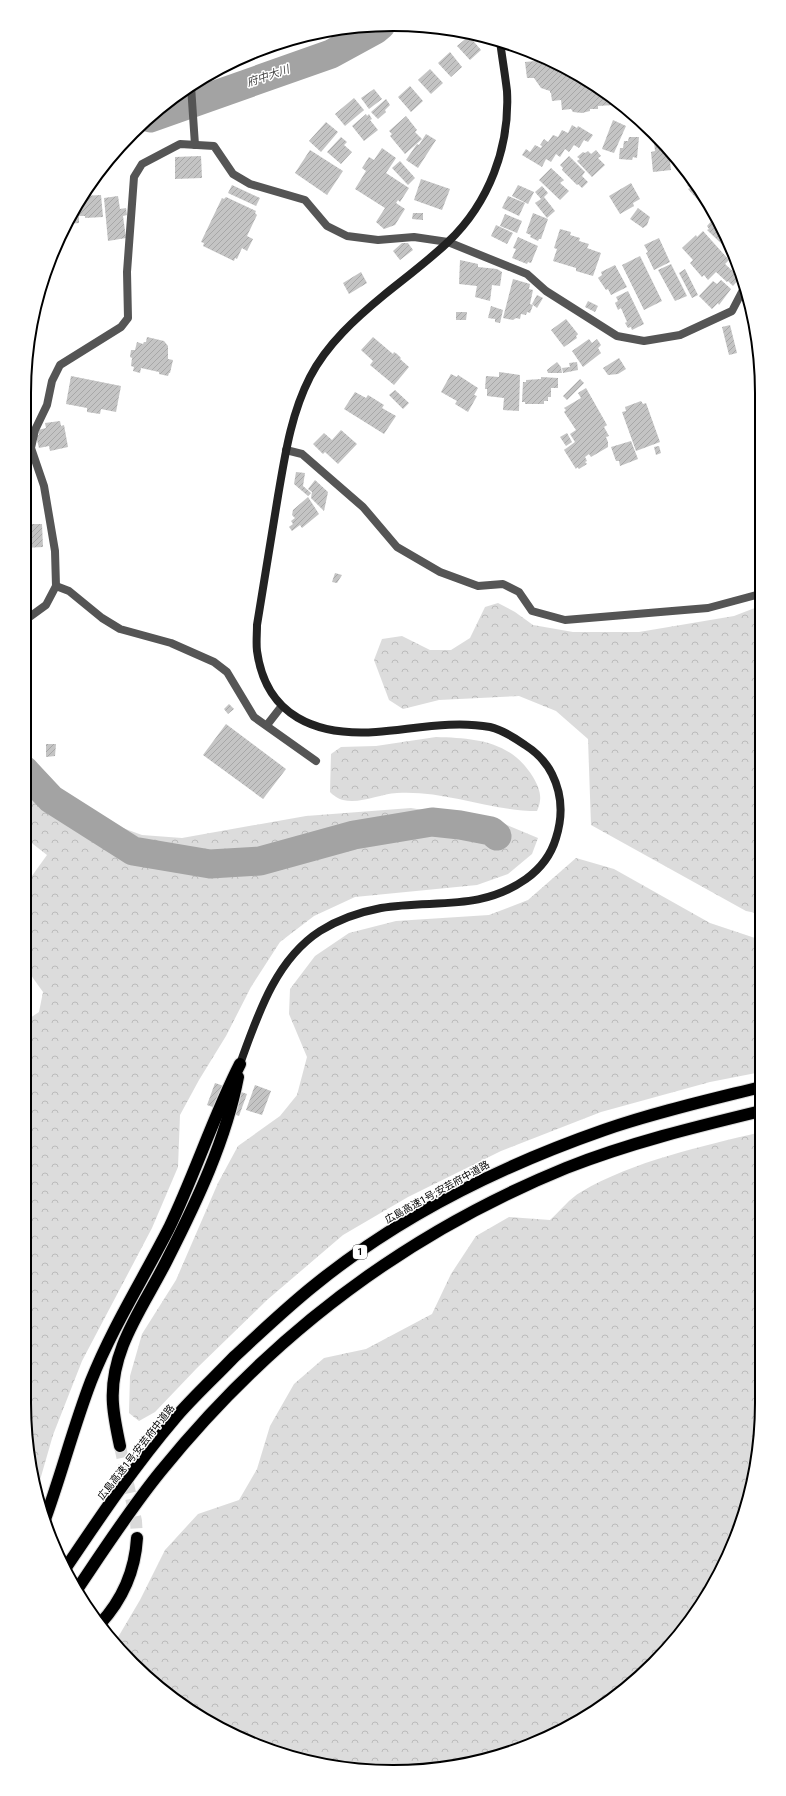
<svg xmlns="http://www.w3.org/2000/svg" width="786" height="1796" font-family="Roboto,'Noto Sans JP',sans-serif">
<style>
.forest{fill:url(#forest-crowns)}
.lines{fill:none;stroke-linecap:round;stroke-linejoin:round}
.river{stroke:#a3a3a3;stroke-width:29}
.building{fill:url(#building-hatch)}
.highway-tunnel{stroke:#d9d9d9;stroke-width:12;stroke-dasharray:12 6;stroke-linecap:butt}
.highway-casing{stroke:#dbdbdb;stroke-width:14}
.street{stroke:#555;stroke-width:8}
.secondary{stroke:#222;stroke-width:8}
.highway{stroke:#000;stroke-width:12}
.labels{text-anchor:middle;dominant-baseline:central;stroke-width:3;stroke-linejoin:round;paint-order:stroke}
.shield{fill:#fff;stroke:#4c4c4c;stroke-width:1}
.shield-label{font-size:9px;font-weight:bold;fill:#000}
.street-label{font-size:10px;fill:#000;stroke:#fff}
.water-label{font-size:11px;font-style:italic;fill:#444;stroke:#fff}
.rim{fill:none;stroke:#000;stroke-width:2}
</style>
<defs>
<pattern id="forest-crowns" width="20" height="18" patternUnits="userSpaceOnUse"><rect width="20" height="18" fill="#dcdcdc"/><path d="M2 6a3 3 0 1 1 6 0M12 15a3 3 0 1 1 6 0" fill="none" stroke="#bbb"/></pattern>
<pattern id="building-hatch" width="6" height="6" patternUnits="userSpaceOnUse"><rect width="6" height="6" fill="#c4c4c4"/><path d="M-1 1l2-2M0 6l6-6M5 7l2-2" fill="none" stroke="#a7a7a7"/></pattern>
</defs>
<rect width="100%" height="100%" fill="#fff"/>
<g class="forest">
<path d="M498 603 515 612 533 625 573 632H639L734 616 760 606 761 914 746 911 591 825 588 739 556 711 519 696 439 700 403 709 389 700 374 660 382 639 402 636 430 650H451L470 638 485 607Z"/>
<path d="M436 737C475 738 511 741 533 777 540 789 543 798 537 811 490 811 445 790 397 793 379 794 361 804 343 800 338 799 333 795 330 792L331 754 341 747 376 746Z"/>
<path d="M24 761 33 767 55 795 109 823 142 835 182 838 306 816 411 808 502 823 538 838 532 854 508 874 477 885 355 897 314 916 280 942 251 987 226 1036 199 1080 180 1115 178 1167 152 1228 82 1361 53 1435 38 1487 24 1403V1022L39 1012 43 992 28 971 24 953V887L47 855 24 837Z"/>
<path d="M576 858 614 869 710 923 761 940V1072L710 1082 601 1112 501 1151 408 1197 343 1235 267 1300 197 1368 155 1412 139 1421 129 1413 130 1376 142 1334 176 1280 218 1183 238 1146 280 1116 297 1095 307 1057 289 1014 290 989 315 956 349 933 396 921 489 915 528 900Z"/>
<path d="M761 1132 762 1403 742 1522 686 1628 636 1680 578 1722 465 1765 393 1772 321 1765 209 1723 115 1646 114 1644 140 1600 165 1550 198 1514 239 1500 257 1469 270 1426 294 1384 324 1358 366 1349 432 1314 451 1274 476 1236 509 1217 550 1220C560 1211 570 1198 581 1192 633 1161 703 1146 761 1132Z"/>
</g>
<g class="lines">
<g class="river">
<path d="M150 118 331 54 375 30 381 25"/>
<path d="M24 770 51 799 133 851 210 864 260 861 354 835 432 822 460 825 491 831 497 836"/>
</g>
</g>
<g class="building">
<path d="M469 36 481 50 470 60 457 46Z"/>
<path d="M450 52 462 67 451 77 438 63Z"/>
<path d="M546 60 598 86 614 101V105L598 106V109H590V111L582 113 573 112 571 109 562 110 561 100 552 101 551 93H550V91L541 88 534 78H527L525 62Z"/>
<path d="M430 69 443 83 431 94 418 80Z"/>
<path d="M410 86 423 101 411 112 398 97Z"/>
<path d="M374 89 382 99 369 109 361 98Z"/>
<path d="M354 98 364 110 345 126 335 114Z"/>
<path d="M386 99 390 105 385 110 386 112 378 119 371 112Z"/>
<path d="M366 114 367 116 369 114 372 119 370 120 378 130 364 141 352 126Z"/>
<path d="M406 116 417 130 415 132 422 139 405 154 390 136 392 134 389 131Z"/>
<path d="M613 120 626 126 614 153 602 149Z"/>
<path d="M326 122 338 132 321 152 309 141Z"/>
<path d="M572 125 577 128 578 126 593 135 588 142 584 140 579 148 574 145 569 152 565 149 560 157 556 154 551 162 546 159 542 167 522 155 526 149 530 152 535 145 541 148 542 146 540 145 544 139 548 142 553 135 558 137 562 130 568 133Z"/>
<path d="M426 134 436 140 418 168 406 160 417 144 419 145Z"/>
<path d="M341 137 347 142 344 145 352 152 341 164 327 152Z"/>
<path d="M629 137H639L637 158 633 157 632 160 619 159 620 148H623L624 141H628Z"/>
<path d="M654 142H657L669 153 671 170 653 172 651 152 655 151Z"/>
<path d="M382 148 396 158 386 173 409 188 400 202 398 200 396 203 405 209 395 225 384 229 376 222 385 208 355 189 366 171 362 168 369 157 374 160Z"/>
<path d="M310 150 343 171 327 195 295 173Z"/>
<path d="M596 150 601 156 598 158 605 165 592 177 577 161 580 159 577 157 583 152 585 153 588 151 591 154Z"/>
<path d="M201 156 202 178 175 179V157Z"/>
<path d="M569 156 585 172 582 176 588 182 582 188 578 184 577 185 562 170 563 168 560 165Z"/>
<path d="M677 160 686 168V169H678Z"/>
<path d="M400 161 415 178 408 185 392 168Z"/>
<path d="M551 168 564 180 560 183 569 191 560 200 539 180Z"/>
<path d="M421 179 450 189 442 210 414 200Z"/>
<path d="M693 180 709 208 707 210 688 189 690 188 687 185Z"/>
<path d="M631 183 640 199 633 203 634 206 620 214 609 196Z"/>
<path d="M232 185 260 198 256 206 228 193Z"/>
<path d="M518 185 534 192 528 204 512 196Z"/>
<path d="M542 186 548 193 544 197 555 211 547 218 535 203 541 199 535 192Z"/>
<path d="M101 195 103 217 85 218V216H79V223L67 224 74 208 82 196Z"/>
<path d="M118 196 120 209 126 208 127 215 123 216 126 238 108 241 104 198Z"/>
<path d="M508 196 525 203 519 216 502 208Z"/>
<path d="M226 197 256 211 255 213 257 215 247 236 253 239 247 251 242 248 237 259 235 258 234 261 203 246 204 243 201 242 222 198 224 199Z"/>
<path d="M638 208 650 217 647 225 643 228 630 219Z"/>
<path d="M413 213H423V220L412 219Z"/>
<path d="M533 213 548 219 541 239H539L538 241 530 237 531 235 526 233Z"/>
<path d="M505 214 522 221 517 233 500 226Z"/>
<path d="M714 218 730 245 727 249 707 230 709 229 707 226Z"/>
<path d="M496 225 513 233 507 244 491 236Z"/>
<path d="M560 229 571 232 570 235 580 238 579 241 589 244 587 248 601 253 593 276 576 271V268L553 261 557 249 554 248Z"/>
<path d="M703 231 729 260 725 264 740 278 733 286 728 281 727 282 716 272 708 280 704 275 702 277 690 263 693 260 682 248 696 235 697 237Z"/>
<path d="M518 237 538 246 531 263 528 262 527 264 512 258 516 249 513 248Z"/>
<path d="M659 238 670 262 654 270 646 253 648 252 644 245Z"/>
<path d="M402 243H408L413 250 400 260 393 251Z"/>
<path d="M640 256 662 301 644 310 622 265Z"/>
<path d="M460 260 478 264V267L497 269 502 272 500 286 492 285 490 301 475 297 477 286 459 284Z"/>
<path d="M671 264 687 296 675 301 658 270Z"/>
<path d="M615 265 627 287 611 295 608 289 606 290 598 278 602 275 601 272Z"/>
<path d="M685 269 698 295 692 298 679 273Z"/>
<path d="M361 272 367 283 349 294 343 283Z"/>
<path d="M513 279 530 284 529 289 533 290 530 304 533 305 530 313 527 312 526 315 521 314 520 319 516 318 513 320 503 318Z"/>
<path d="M721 280 731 289 719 305 718 303 712 309 699 296 713 281 717 284Z"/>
<path d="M628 291 644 324 632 330 631 327 628 328 625 323 627 322 621 308 618 310 615 303 618 301 616 297Z"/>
<path d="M537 295 543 298 537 308 532 304Z"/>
<path d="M588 301 598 306 595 312 585 307Z"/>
<path d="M491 306 503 310 500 323 495 322V319L488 318Z"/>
<path d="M456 312H467L466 320H456Z"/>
<path d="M566 319 578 334 576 336 577 338 564 347 551 330Z"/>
<path d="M730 325 737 353 729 355 722 327Z"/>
<path d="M147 337 164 341 168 346V359L173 360 170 373H169L168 376 159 374V372L141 368 140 373 133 371 134 367 131 366 132 358 130 357 131 350H135L137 342 143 344 144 342H146Z"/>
<path d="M373 337 393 354 394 352 397 354 401 358 400 359 409 367 394 385 370 365 373 361 361 350Z"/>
<path d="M589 339 592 343 597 339 601 345 598 348 601 353 583 367 572 351Z"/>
<path d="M619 358 626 369 618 374 608 375 603 368Z"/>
<path d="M557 362 561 367 562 373H548L547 370Z"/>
<path d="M577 362 578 370 563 373 562 368 570 367 569 363Z"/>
<path d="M499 372 520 375 519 411 503 410 504 398 487 396V389H485L486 376 499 377Z"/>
<path d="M451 374 457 377 458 375 478 388 474 395 477 396 468 412 455 404 457 401 441 392Z"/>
<path d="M71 376 121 386 116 412 101 409 100 414 87 412V408L66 404Z"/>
<path d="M541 377 558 378V388H551V397H548V401H544V404H525V402H522L523 382H526V380L541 379Z"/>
<path d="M580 379 584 383 567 400 563 396Z"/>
<path d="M586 388 607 425 604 427 609 436 606 437 608 442V447L591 457 589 454 585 457 587 461 585 462 587 464 579 469 577 467 576 469 564 450 575 442 570 434 576 430 564 412 566 410 564 408 581 398 578 393Z"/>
<path d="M395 390 409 403 403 409 389 395Z"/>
<path d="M355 392 366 398 368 395 384 405 382 408 396 416 384 434 344 409Z"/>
<path d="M641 401 643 404 646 403 660 442 636 451 622 412 626 411 625 407Z"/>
<path d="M60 421 61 426 64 425 68 447 50 451 49 446 39 448 36 436 39 435 38 430 46 428 45 423Z"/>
<path d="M341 430 357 444 338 464 325 452 323 454 313 444 324 433 332 440Z"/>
<path d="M567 433 572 442 566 446 560 437Z"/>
<path d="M631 441 638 459 620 466 619 461H616L611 447Z"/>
<path d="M659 446 661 453 656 455 654 447Z"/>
<path d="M24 451 32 474 24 477Z"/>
<path d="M296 472 305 473 303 486 311 493 308 496 294 484Z"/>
<path d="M315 480 328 492 324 511 311 498 312 492 308 489Z"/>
<path d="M308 497 319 514 302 528 300 525 292 531 289 527 293 524 291 521 295 518 292 515 293 510Z"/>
<path d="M24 524H42L43 547 24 548Z"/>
<path d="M335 573 342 575 337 583 332 582Z"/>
<path d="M229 704 234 709 228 714 224 709Z"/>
<path d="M226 724 286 769 263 799 203 755Z"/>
<path d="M46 744H56L55 756 46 757Z"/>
<path d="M215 1083 247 1094 239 1116 207 1105Z"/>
<path d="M255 1085 271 1091 262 1115 246 1110Z"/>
</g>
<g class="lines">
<path class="highway-tunnel" d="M120 1446 136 1521 137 1538"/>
<g class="highway-casing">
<g id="highway">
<path d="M120 1446C117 1432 114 1418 113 1404 109 1349 145 1305 168 1258 197 1201 226 1140 238 1077"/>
<path d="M44 1522C61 1476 73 1428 91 1381 112 1328 143 1279 169 1228 195 1174 213 1117 240 1064"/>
<path d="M65 1569C100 1517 135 1465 176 1417 194 1396 215 1377 234 1357 261 1332 287 1307 316 1284 401 1215 501 1166 604 1130 656 1112 709 1100 761 1087"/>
<path d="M76 1591C103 1551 130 1509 161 1471 271 1335 404 1234 566 1168 629 1143 695 1127 761 1111"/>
<path d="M100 1624C122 1600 135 1572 137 1538"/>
</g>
</g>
<g class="street">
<path d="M191 86 195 145"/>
<path d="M286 450 302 454 363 507 397 547 440 572 478 586 503 584 519 592 532 611 565 620 708 608 760 594"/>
<path d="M56 586 69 591 102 618 120 629 171 643 214 662 227 672 254 717 316 761"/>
<path d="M24 621 46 605 56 586 55 551 44 486 31 448 35 430 47 405 52 381 60 365 121 327 128 318 127 272 134 177 142 164 180 144 214 146 233 174 250 184 305 200 327 226 347 236 378 240 414 237 448 242 527 274 546 291 617 336 644 341 680 335 732 311 744 288"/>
<path d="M267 725 281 707"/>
</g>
<path class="secondary" d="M240 1064C257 1017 275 960 320 931 339 919 360 912 381 908 433 899 479 912 526 879 540 869 551 855 556 838 563 816 562 794 552 774 546 762 536 752 525 745 515 738 503 730 490 727 453 720 414 729 376 732 317 736 266 717 257 651 256 643 257 634 257 625 264 582 271 539 278 496 285 455 291 414 310 377 327 344 356 318 384 295 405 278 428 261 448 242 489 203 510 147 507 91 505 74 502 57 500 41"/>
<use href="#highway" class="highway"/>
</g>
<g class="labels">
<rect class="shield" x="353" y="1245" width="14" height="14" rx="3"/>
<g class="shield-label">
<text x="360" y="1252">1</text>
</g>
<g class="street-label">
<text transform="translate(437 1192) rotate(-29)">広島高速1号;安芸府中道路</text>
<text transform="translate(136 1452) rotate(-52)">広島高速1号;安芸府中道路</text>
</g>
<g class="water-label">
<text transform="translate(268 76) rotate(-19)">府中大川</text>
</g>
</g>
<path d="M0 0H786V1796H0ZM393 31H393A362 362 0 0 1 755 393V1403A362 362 0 0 1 393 1765H393A362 362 0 0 1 31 1403V393A362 362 0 0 1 393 31Z" fill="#fff" fill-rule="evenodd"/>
<path class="rim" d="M393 31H393A362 362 0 0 1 755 393V1403A362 362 0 0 1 393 1765H393A362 362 0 0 1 31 1403V393A362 362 0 0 1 393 31Z"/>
</svg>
